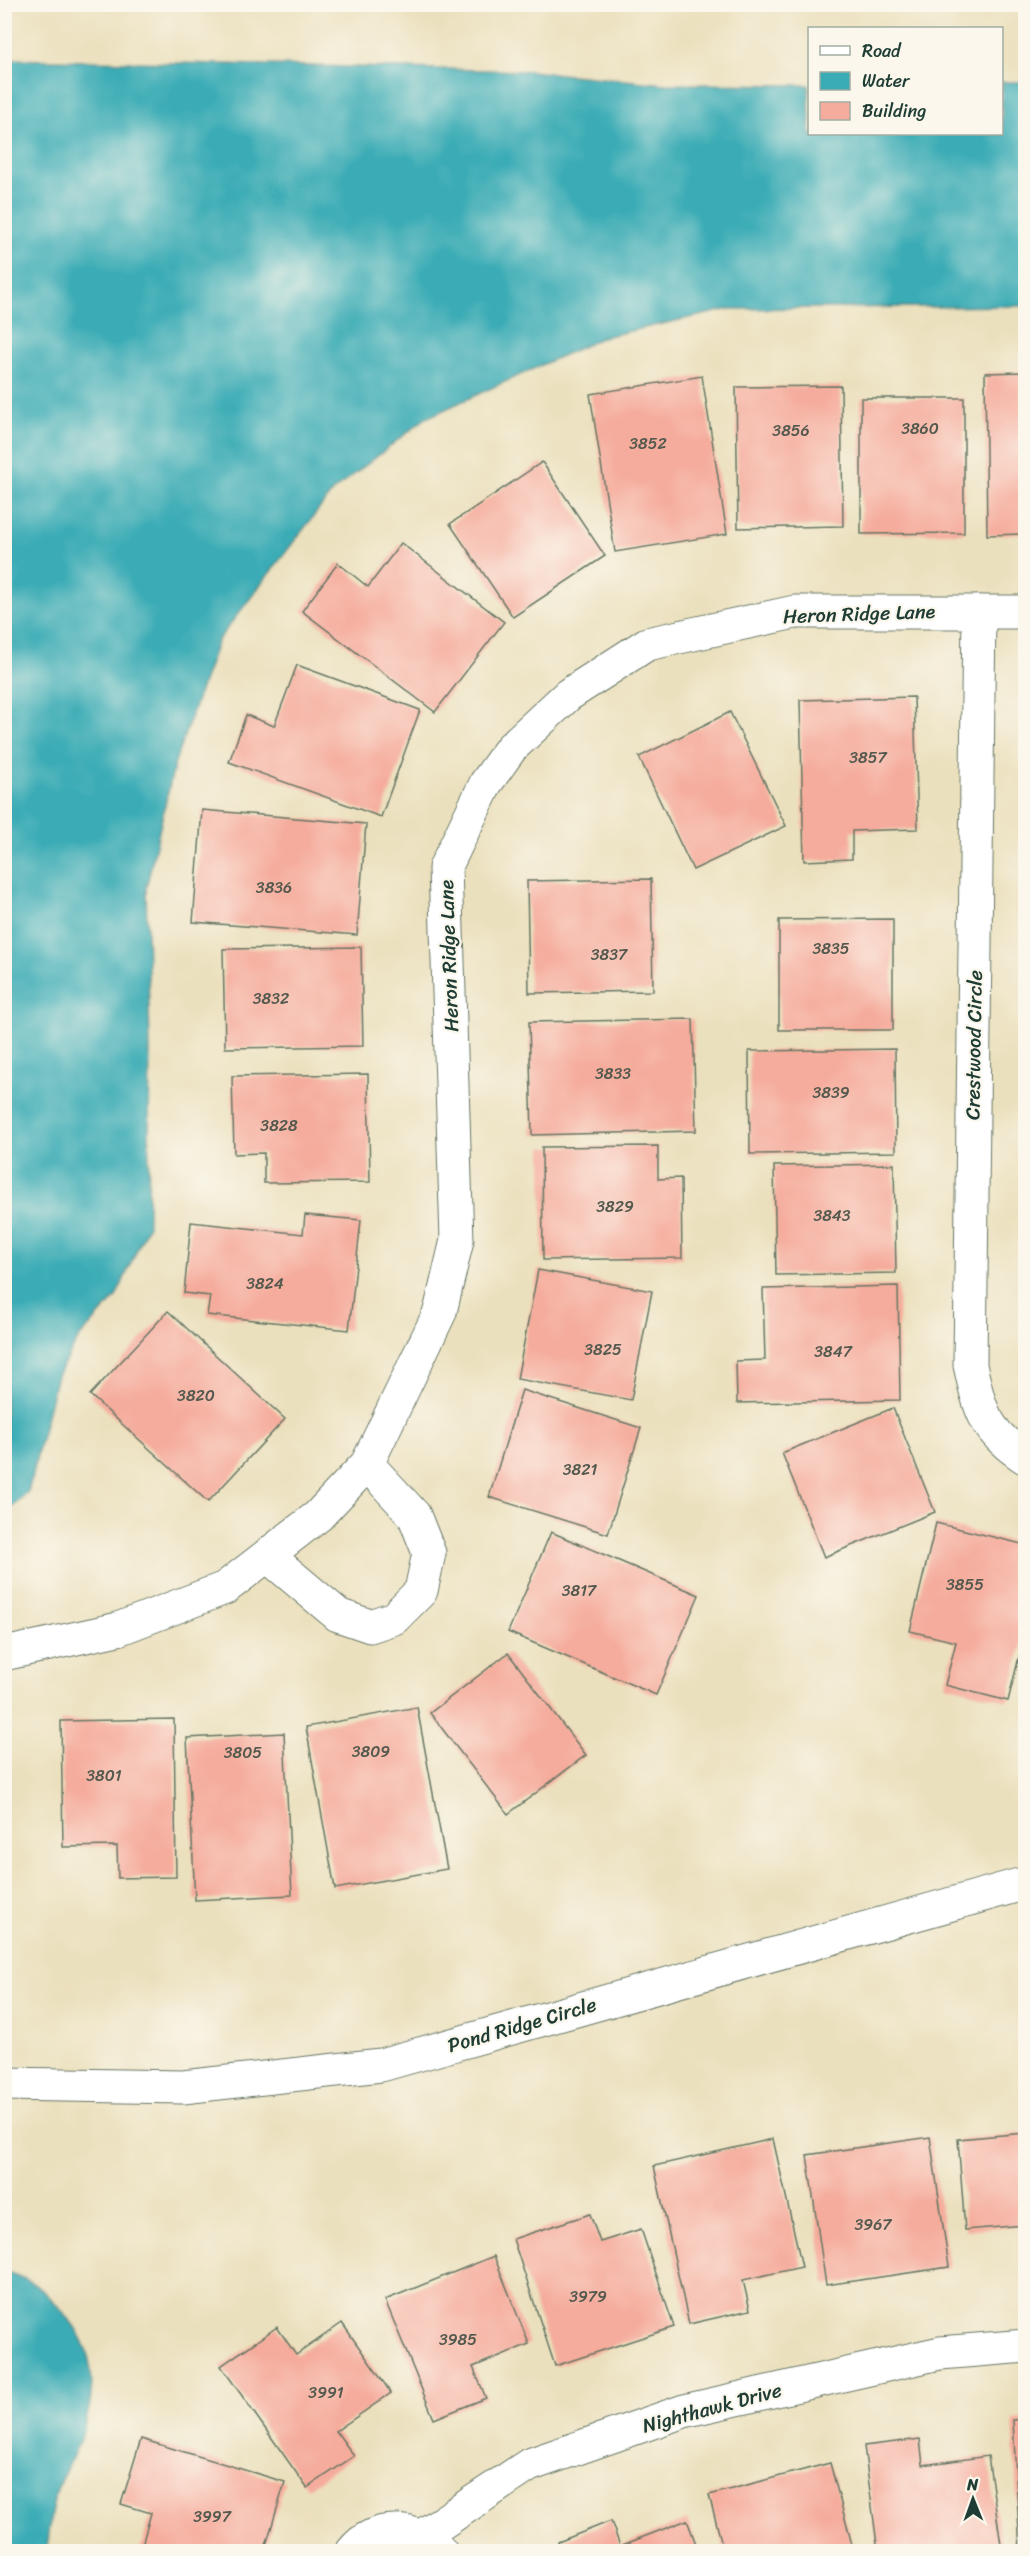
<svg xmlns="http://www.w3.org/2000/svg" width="1030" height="2556" font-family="Sriracha,sans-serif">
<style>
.water{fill:#3aacb5;stroke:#2c7474;stroke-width:1.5}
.building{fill:#f5ac9c}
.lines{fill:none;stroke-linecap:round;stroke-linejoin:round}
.minor-casing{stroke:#667664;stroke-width:35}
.minor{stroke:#fff;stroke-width:33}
.labels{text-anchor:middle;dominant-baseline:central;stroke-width:4.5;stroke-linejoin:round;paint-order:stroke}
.number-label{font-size:16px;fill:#54594e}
.street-label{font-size:20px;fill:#1f3d34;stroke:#fbf7ec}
</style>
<rect width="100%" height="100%" fill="#fbf7ec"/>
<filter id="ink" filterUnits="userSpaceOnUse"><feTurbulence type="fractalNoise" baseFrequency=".0167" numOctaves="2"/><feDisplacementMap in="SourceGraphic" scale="12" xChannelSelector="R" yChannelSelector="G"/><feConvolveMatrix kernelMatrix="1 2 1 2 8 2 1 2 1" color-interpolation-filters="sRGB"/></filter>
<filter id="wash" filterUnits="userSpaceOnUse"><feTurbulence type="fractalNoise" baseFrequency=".008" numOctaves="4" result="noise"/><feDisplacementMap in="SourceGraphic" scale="24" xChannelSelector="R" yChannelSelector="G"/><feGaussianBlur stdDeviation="1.35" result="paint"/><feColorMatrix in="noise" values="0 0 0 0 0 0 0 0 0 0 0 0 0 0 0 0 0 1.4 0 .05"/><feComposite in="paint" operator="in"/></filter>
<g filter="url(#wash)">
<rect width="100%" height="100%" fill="#ebe0bd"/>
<g class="water">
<path d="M5 59 529 71 665 84 809 85 810 134H1002V82H1025L1026 306 730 309 603 337 426 418 333 491 218 640 175 762 146 888 150 1046 148 1225 116 1297 79 1338 57 1375 28 1492 5 1514Z"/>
<path d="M4 2272C28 2276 45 2291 60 2308 103 2355 97 2402 73 2456 68 2467 61 2477 57 2489 51 2509 48 2531 46 2551H5Z"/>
</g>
<g id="blocks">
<g class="building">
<path d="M1026 372V534L987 535 985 373Z"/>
<path d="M702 376 727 534 615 552 590 394Z"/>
<path d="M841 386 843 526 738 528 736 387Z"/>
<path d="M861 398H964V533L861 534Z"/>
<path d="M542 462 605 556 513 617 450 524Z"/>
<path d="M401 543 504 622 435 712 302 611 338 563 368 587Z"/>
<path d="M297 665 420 710 381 817 229 762 246 715 274 726Z"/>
<path d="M914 697 918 829 852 831V859L804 861 800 700Z"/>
<path d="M730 712 786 826 693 870 639 757Z"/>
<path d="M202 810 366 824 357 935 193 922Z"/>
<path d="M651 879 653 991 529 993 527 881Z"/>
<path d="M893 919V1030H779V920Z"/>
<path d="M361 947 363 1046 225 1048 223 949Z"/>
<path d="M693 1019 696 1131 532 1135 529 1022Z"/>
<path d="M895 1049 896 1152 750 1154 749 1051Z"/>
<path d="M368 1074 370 1182 264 1183V1153L234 1154 232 1076Z"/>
<path d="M658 1146V1179L681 1178 682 1258 543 1260 542 1147Z"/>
<path d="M894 1164 896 1273 776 1275 774 1166Z"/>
<path d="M305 1215 361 1220 349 1330 207 1315 210 1296 184 1293 191 1222 303 1234Z"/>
<path d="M538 1270 652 1291 631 1400 517 1379Z"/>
<path d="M898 1286 900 1400 737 1403 736 1361 765 1360 763 1289Z"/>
<path d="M168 1311 285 1419 208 1502 90 1395Z"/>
<path d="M522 1390 641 1428 608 1534 489 1497Z"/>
<path d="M893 1408 935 1512 824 1557 782 1453Z"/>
<path d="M936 1523 1026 1545V1629L1008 1701 945 1685 956 1642 910 1631Z"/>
<path d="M551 1532 699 1595 656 1695 508 1632Z"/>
<path d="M508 1653 586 1755 508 1814 430 1713Z"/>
<path d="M417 1707 447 1869 335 1889 306 1727Z"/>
<path d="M174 1719 176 1877 118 1878 117 1846 63 1847 61 1721Z"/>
<path d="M284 1733 292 1895 195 1900 187 1738Z"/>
<path d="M1026 2133V2225L965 2230 958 2139Z"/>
<path d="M930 2137 949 2267 826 2285 807 2155Z"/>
<path d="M773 2139 802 2267 743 2280 750 2310 689 2324 654 2166Z"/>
<path d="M590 2214 600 2242 641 2229 674 2327 555 2366 513 2239Z"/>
<path d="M494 2256 529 2344 473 2367 486 2398 434 2419 385 2300Z"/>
<path d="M342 2323 391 2393 336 2431 354 2456 307 2488 221 2366 277 2327 296 2355Z"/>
<path d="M1026 2419V2552H1020L1013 2420Z"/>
<path d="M141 2439 285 2482 264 2552H140L151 2513 121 2504Z"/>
<path d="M920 2439 923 2465 988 2456 1002 2552H878L864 2446Z"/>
<path d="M830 2463 854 2552H724L709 2495Z"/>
<path d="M687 2520 699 2552H561L558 2542 611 2521 620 2546Z"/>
</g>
</g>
</g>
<g filter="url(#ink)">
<use href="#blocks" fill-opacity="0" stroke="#667664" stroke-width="1.5"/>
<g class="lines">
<g class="minor-casing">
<g id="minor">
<path d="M979 612 970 1365C980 1411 985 1432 1026 1458"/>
<path d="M269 1557 338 1615 370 1626 394 1618 421 1591 429 1553 414 1515 367 1464"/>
<path d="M4 1654 118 1629 225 1588 318 1516 367 1464 440 1312 457 1240 445 868 486 783 511 748 568 695 647 644 795 612H1026"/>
<path d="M4 2084 183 2087 381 2065 1026 1883"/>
<path d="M422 2536 529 2465 684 2411 940 2353 1026 2346"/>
<path d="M352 2552C375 2522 417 2526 441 2552"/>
</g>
</g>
<use href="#minor" class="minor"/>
</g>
</g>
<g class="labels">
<g class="number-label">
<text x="920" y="428">3860</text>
<text x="791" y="430">3856</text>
<text x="648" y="443">3852</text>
<text x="868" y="757">3857</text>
<text x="274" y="887">3836</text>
<text x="831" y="948">3835</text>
<text x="609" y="954">3837</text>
<text x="271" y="998">3832</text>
<text x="613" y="1073">3833</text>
<text x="831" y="1092">3839</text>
<text x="279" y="1125">3828</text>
<text x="615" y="1206">3829</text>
<text x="832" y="1215">3843</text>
<text x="265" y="1283">3824</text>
<text x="603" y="1349">3825</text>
<text x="833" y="1351">3847</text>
<text x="196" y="1395">3820</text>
<text x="580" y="1469">3821</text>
<text x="965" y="1584">3855</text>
<text x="579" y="1590">3817</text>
<text x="371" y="1751">3809</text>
<text x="243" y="1752">3805</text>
<text x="104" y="1775">3801</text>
<text x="873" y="2224">3967</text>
<text x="588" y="2296">3979</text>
<text x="458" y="2339">3985</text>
<text x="326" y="2392">3991</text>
<text x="212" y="2516">3997</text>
</g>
<g class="street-label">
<text transform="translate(859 614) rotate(-2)">Heron Ridge Lane</text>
<text transform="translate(449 956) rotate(-92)">Heron Ridge Lane</text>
<text transform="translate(974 1045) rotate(-89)">Crestwood Circle</text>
<text transform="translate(522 2025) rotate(-16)">Pond Ridge Circle</text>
<text transform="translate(712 2408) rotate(-15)">Nighthawk Drive</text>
</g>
</g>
<rect width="1030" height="2556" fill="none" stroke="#fbf7ec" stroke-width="24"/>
<rect x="808" y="27" width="195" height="108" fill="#fbf7ec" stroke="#a3ada2" stroke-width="1.5"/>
<rect x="820" y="46" width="30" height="9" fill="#ffffff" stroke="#a3ada2" stroke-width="1.5"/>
<text x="862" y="57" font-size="18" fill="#1f3d34">Road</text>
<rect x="820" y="72" width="30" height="18" fill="#3aacb5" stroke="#a3ada2" stroke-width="1.5"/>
<text x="862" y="87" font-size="18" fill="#1f3d34">Water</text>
<rect x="820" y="102" width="30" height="18" fill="#f5ac9c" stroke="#a3ada2" stroke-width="1.5"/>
<text x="862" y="117" font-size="18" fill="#1f3d34">Building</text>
<g transform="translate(973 2499) rotate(359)" stroke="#fbf7ec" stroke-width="4.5" paint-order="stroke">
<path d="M0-4.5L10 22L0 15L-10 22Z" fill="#1f3d34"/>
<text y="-9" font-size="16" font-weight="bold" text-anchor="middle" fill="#1f3d34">N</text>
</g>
</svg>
